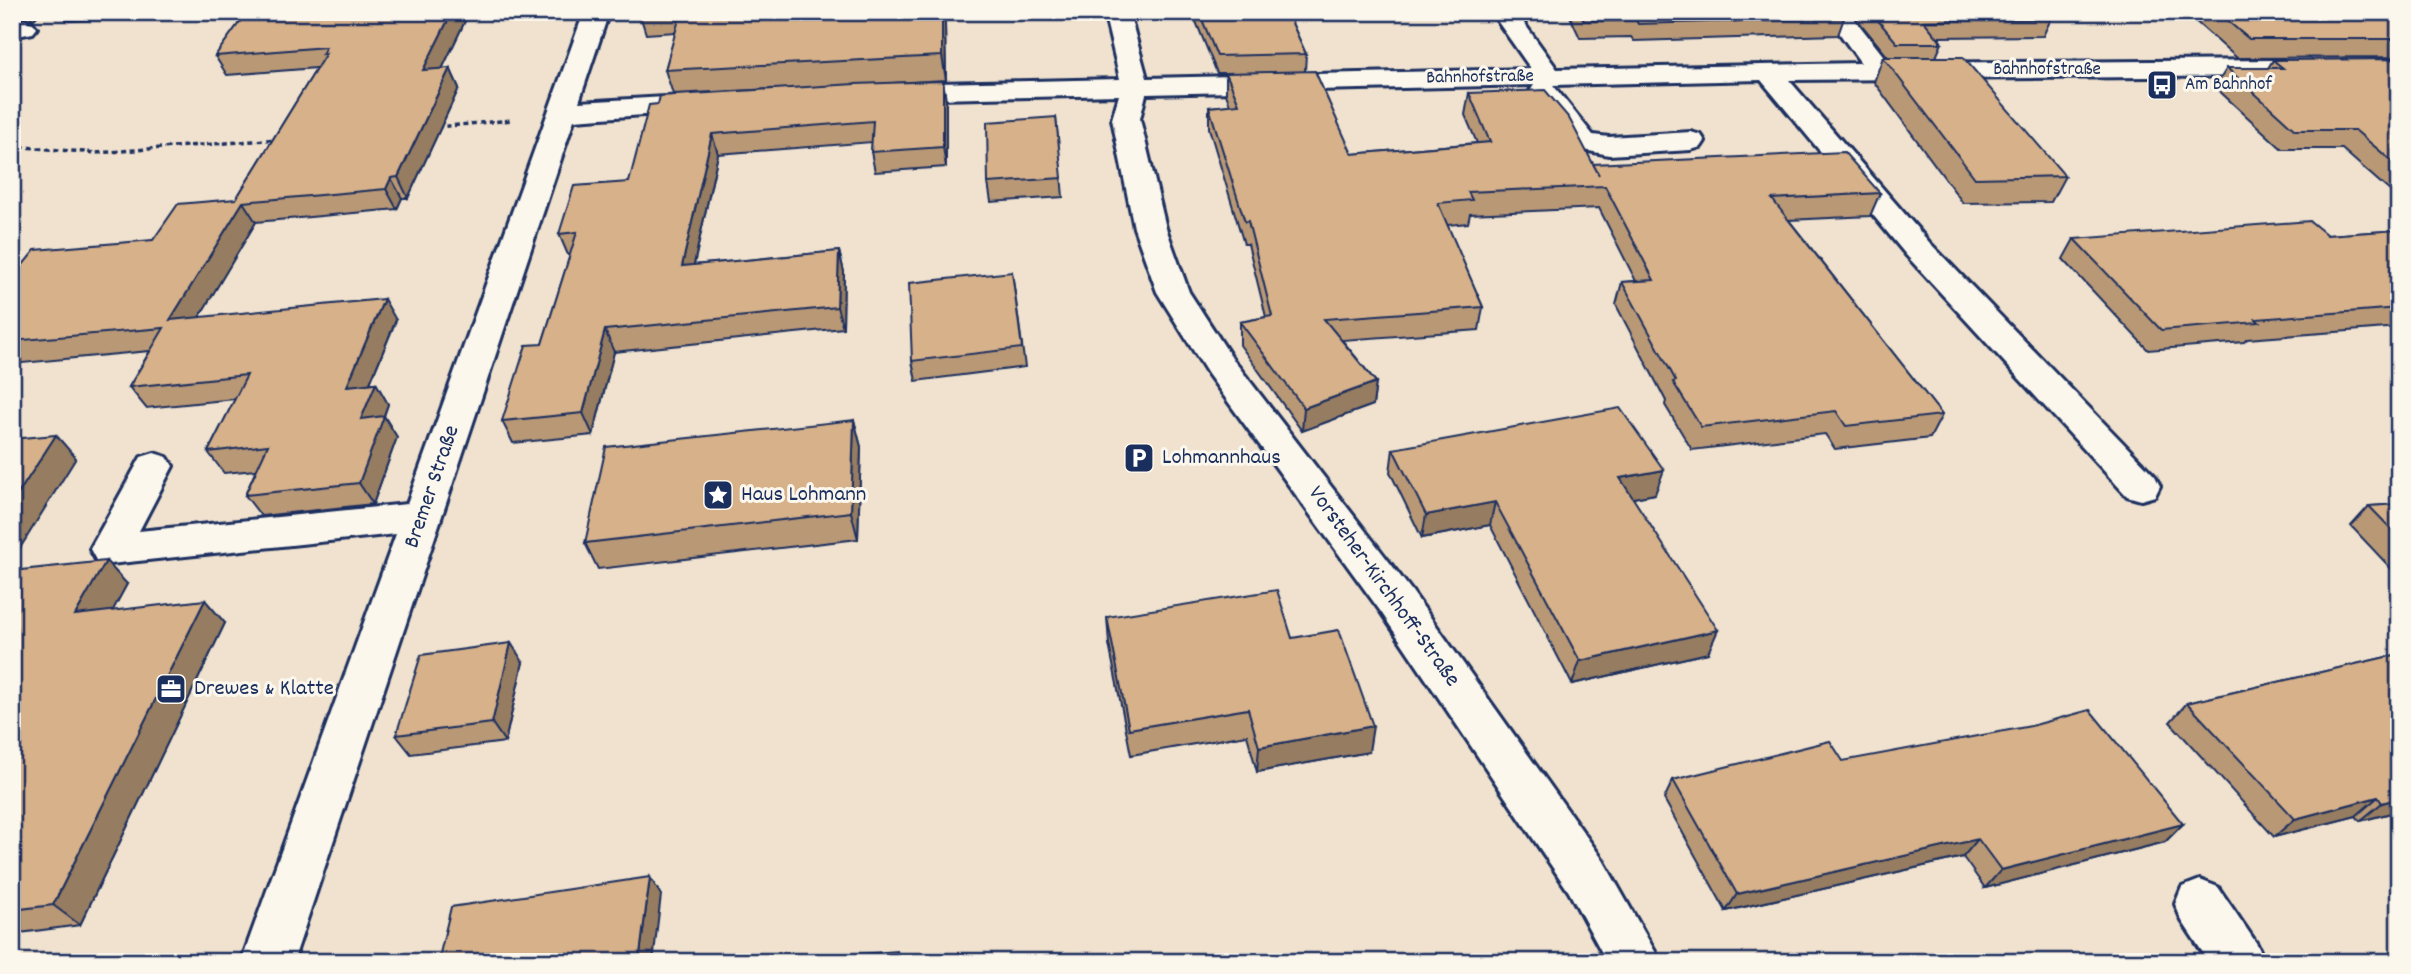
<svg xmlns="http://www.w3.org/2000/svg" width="2411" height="974" font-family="Dekko,sans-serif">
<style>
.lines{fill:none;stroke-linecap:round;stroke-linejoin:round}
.minor-casing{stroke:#1b2f5e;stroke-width:6}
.path{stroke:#1b2f5e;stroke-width:3.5;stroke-dasharray:5 3.5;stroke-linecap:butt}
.minor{fill:#fbf7ec;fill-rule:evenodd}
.wall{fill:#b99876;stroke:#1b2f5e;stroke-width:2}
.shaded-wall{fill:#967c60;stroke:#1b2f5e;stroke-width:2}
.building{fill:#d7b189;stroke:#1b2f5e;stroke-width:2}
.labels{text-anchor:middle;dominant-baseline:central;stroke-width:6;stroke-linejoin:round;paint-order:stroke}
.far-street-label{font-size:19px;fill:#1b2f5e;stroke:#fbf7ec}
.far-poi-label{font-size:19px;fill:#1b2f5e;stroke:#fbf7ec;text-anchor:start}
.poi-label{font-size:23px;fill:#1b2f5e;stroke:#fbf7ec;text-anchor:start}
.street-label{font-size:23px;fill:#1b2f5e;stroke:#fbf7ec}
</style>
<rect width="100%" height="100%" fill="#f0e2ce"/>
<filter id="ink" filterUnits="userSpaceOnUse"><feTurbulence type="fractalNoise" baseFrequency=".0143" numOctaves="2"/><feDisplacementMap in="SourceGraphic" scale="14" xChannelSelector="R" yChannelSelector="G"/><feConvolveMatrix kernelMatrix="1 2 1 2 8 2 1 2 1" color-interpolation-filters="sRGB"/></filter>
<g filter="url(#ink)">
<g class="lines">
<g class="minor-casing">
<g id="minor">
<path d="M584 12H609L579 102 700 95 710 97 714 103 710 109 700 111 574 120 293 962H241L396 534 110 564 96 560 90 549 141 457 154 453 167 457 173 466 139 531 407 504Z"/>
<path d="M1104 12H1129L1147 78 1531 69 1491 12H1516L1557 69 1861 63 1824 12H1849L1889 63 2278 60 2287 62 2291 68 2287 74 2278 76 1789 80 1929 242 2155 476 2160 486 2155 496 2141 500 2127 496 1907 256 1761 80 1553 85 1593 135 1609 137 1691 132 1701 135 1705 141 1701 147 1691 150 1609 155 1574 148 1530 91 1534 85 1146 94 1140 119 1166 228 1189 292 1232 358 1411 590 1603 860 1661 962H1607L1569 892 1381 612 1208 374 1157 292 1134 228 1112 119 1119 95 893 100 883 98 879 92 883 86 893 84 1120 79Z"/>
<path d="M24 20 33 23 37 28 33 33 12 37V21Z"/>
<path d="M2200 880 2218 887 2257 944 2265 962H2209L2182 921 2175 904 2182 887Z"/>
</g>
</g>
<g class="path">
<path d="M437 127 512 120"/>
<path d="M12 146 96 153 279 139"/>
</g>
<use href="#minor" class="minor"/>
</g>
<g class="wall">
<path d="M12 12H41L33 20Z"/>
<path d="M61 12H148L144 17 67 21Z"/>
<path d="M247 12H464L466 19 442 69 450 68 459 88 408 198H402L397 209 256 222 199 317 396 320 370 383H376L388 404 384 416 397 437 373 504 261 516 245 495 256 470 224 473 208 452 235 399 146 408 129 387 150 351 12 364V278L153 240 236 199 317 68 227 75 215 56Z"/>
<path d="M639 12H943L945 24 946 80 891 83 943 81 946 101V167L875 172 871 152 872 142 718 154 694 265 839 251 844 272 843 328 614 352 593 435 513 443 502 421 542 344 570 255H568L559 234 629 182 771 89 673 94 665 70 676 32 646 34Z"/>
<path d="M1192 12H1287L1306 54 1305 71 1352 154 1477 143 1465 115 1469 93 1593 164 1880 193 1870 216 1789 220 1942 415 1930 438 1835 449 1825 434 1692 450 1665 405 1666 401 1616 305 1622 282 1636 281 1599 208 1470 214 1468 223 1447 225 1483 307 1479 330 1342 340 1376 382 1373 405 1302 431 1240 345V322L1266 317 1248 244H1244L1209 128V107L1230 105 1226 94V73H1217Z"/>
<path d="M1568 12H1839L1844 18 1838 35 1634 41 1631 37 1580 38Z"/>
<path d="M1851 12H2044L2051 19 2043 36 1938 37 1942 43 1936 57 2065 176 2051 202 1963 203 1874 82 1883 57H1888Z"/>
<path d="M2185 12H2399V57L2237 58Z"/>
<path d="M2399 59V199L2342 149H2282L2215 87 2227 68H2268L2273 60Z"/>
<path d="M1056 117 1063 197 991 202 988 183Z"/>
<path d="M2399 230V327L2247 339 2244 342 2148 350 2063 259 2074 239 2327 235Z"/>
<path d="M1012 272 1025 367 916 381 912 361Z"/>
<path d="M854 420 861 447 858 539 598 569 585 543Z"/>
<path d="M1393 449 1655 494 1632 498 1708 653 1572 684 1490 525 1422 538 1390 472Z"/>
<path d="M2399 504V577L2351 526 2369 506Z"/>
<path d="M12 571 127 584 112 611 225 623 80 925 12 934Z"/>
<path d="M1107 617 1292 638 1369 752 1257 772 1247 735 1131 755 1109 644Z"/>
<path d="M2399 654V811L2360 821 2356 816 2274 837 2170 722 2187 703Z"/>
<path d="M523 662 505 742 411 754 396 735Z"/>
<path d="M1843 761 2183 824 2165 842 1985 888 1963 857 1726 911 1664 799 1673 780Z"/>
</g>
<g class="shaded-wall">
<path d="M12 12H20L24 17 12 19Z"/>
<path d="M28 12H41L33 20Z"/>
<path d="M452 12H464L466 19 432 90 423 70Z"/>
<path d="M942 12H943L945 24 946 80 942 56Z"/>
<path d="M450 68 459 88 408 198 398 177Z"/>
<path d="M943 81 946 101V167L943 147Z"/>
<path d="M712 134 718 154 689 287 682 266Z"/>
<path d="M391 178 402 198 397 209 386 189Z"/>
<path d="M243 202 256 222 185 341 170 320Z"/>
<path d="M839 251 844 272 843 328 837 307Z"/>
<path d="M384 299 396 320 360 407 347 386Z"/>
<path d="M605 330 614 352 593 435 583 413Z"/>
<path d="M1376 382 1373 405 1302 431 1304 408Z"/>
<path d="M376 383 388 404 375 440 361 419Z"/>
<path d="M384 416 397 437 373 504 359 483Z"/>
<path d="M854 420 861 447 858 539 851 512Z"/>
<path d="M56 435 76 458 12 561V503Z"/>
<path d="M1664 470 1655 494 1612 502 1620 478Z"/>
<path d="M1495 502 1490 525 1422 538 1426 515Z"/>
<path d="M106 561 127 584 98 638 75 615Z"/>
<path d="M205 600 225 623 80 925 53 905Z"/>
<path d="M1718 630 1708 653 1572 684 1580 661Z"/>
<path d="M511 643 523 662 505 742 492 723Z"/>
<path d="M1373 726 1369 752 1257 772 1259 747Z"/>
<path d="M2378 797 2356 816 2274 837 2295 819Z"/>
<path d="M2399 798V811L2360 821 2382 803Z"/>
<path d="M2183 824 2165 842 1985 888 2001 870Z"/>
<path d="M1978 839 1963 857 1726 911 1737 894Z"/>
<path d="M650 877 661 895 653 962H639Z"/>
<path d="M897 951 901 962H896Z"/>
</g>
<g class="building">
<path d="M247 12H452L423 70 450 68 398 177 391 178 386 189 243 202 170 320 384 299 347 386 376 383 361 419 384 416 359 483 245 495 268 445 208 452 247 375 129 387 164 328 12 341V278L35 250 153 240 178 204 236 199 326 53 322 54 326 47 215 56Z"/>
<path d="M681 12H942V56L665 70Z"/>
<path d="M1199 12H1287L1306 54 1217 56Z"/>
<path d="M1580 12H1839L1844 18 1638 24 1636 20 1584 21Z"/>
<path d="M1871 12H2044L2051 19 1924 21 1942 43H1897Z"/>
<path d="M2217 12H2399V39H2249Z"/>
<path d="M1883 57H1963L2065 176 1975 178Z"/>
<path d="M2399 59V167L2355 130H2295L2227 68H2283L2273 60Z"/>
<path d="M1315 71 1352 154 1490 142 1469 93 1545 90 1569 118 1599 175 1593 164 1844 152 1880 193 1772 199 1942 415 1846 426 1836 411 1701 427 1673 382 1676 381 1622 282 1654 280 1605 186 1468 192 1472 200 1438 203 1483 307 1324 319 1376 382 1304 408 1240 322 1272 316 1248 221 1245 222 1209 107 1239 104 1226 73Z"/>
<path d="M943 81V147L871 152 873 121 712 134 682 266 839 251 837 307 605 330 583 413 502 421 526 345 542 344 577 232 559 234 574 186 629 182 649 105 658 104 660 96 855 84Z"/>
<path d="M1056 117 1062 178 988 183 987 122Z"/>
<path d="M2310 221 2327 235 2399 230V308L2256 319 2259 322 2161 330 2074 239Z"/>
<path d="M1012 272 1022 348 912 361 909 283Z"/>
<path d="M1620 408 1664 470 1620 478 1718 630 1580 661 1495 502 1426 515 1393 449Z"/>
<path d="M854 420 851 512 585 543 606 447Z"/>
<path d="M12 432 22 438 56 435 12 503Z"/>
<path d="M2399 504V537L2369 506Z"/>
<path d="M106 561 75 615 205 600 53 905 12 910V571Z"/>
<path d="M1277 590 1292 638 1339 630 1373 726 1259 747 1248 709 1129 729 1107 617Z"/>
<path d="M511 643 492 723 396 735 421 655Z"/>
<path d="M2399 654V798L2382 803 2378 797 2295 819 2187 703Z"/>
<path d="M2090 710 2183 824 2001 870 1978 839 1737 894 1673 780 1830 741 1843 761 2031 726Z"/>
<path d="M650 877 639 962H438L451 907Z"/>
<path d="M897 951 896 962H764Z"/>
</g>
</g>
<defs>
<g id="bus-square" transform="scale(1.575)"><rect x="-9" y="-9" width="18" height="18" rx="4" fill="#1b2f5e" stroke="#fbf7ec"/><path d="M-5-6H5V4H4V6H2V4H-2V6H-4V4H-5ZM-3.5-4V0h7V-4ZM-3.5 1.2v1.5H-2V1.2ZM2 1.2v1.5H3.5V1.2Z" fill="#fff"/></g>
<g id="parking-square" transform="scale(1.575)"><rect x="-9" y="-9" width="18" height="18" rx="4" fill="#1b2f5e" stroke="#fbf7ec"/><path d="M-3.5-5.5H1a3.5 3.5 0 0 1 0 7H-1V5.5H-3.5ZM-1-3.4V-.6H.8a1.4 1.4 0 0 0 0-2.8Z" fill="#fff"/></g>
<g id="sight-square" transform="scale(1.575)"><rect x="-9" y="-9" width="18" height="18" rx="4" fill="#1b2f5e" stroke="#fbf7ec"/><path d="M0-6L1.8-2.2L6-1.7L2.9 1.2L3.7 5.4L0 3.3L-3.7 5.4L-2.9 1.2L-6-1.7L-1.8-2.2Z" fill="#fff"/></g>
<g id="office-square" transform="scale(1.575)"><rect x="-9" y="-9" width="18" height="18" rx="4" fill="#1b2f5e" stroke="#fbf7ec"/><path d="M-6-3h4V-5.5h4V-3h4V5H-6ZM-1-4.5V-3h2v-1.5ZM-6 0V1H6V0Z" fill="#fff"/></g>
</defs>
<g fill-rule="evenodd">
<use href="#bus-square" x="2162" y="85"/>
<use href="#parking-square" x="1139" y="458"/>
<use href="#sight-square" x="718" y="495"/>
<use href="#office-square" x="171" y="689"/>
</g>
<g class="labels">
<g class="far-street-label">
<text x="2047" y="70">Bahnhofstraße</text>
<text transform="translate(1480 78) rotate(-1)">Bahnhofstraße</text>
</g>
<g class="far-poi-label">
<text x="2185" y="85">Am Bahnhof</text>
</g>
<g class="poi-label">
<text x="1162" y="458">Lohmannhaus</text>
<text x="741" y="495">Haus Lohmann</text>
<text x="194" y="689">Drewes &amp; Klatte</text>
</g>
<g class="street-label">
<text transform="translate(433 487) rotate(-71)">Bremer Straße</text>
<text transform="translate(1383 587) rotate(54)">Vorsteher-Kirchhoff-Straße</text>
</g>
</g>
<rect width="2411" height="974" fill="none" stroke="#fbf7ec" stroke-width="42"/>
<rect x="21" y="21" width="2369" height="932" fill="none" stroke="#1b2f5e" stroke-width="2.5" filter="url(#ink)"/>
</svg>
